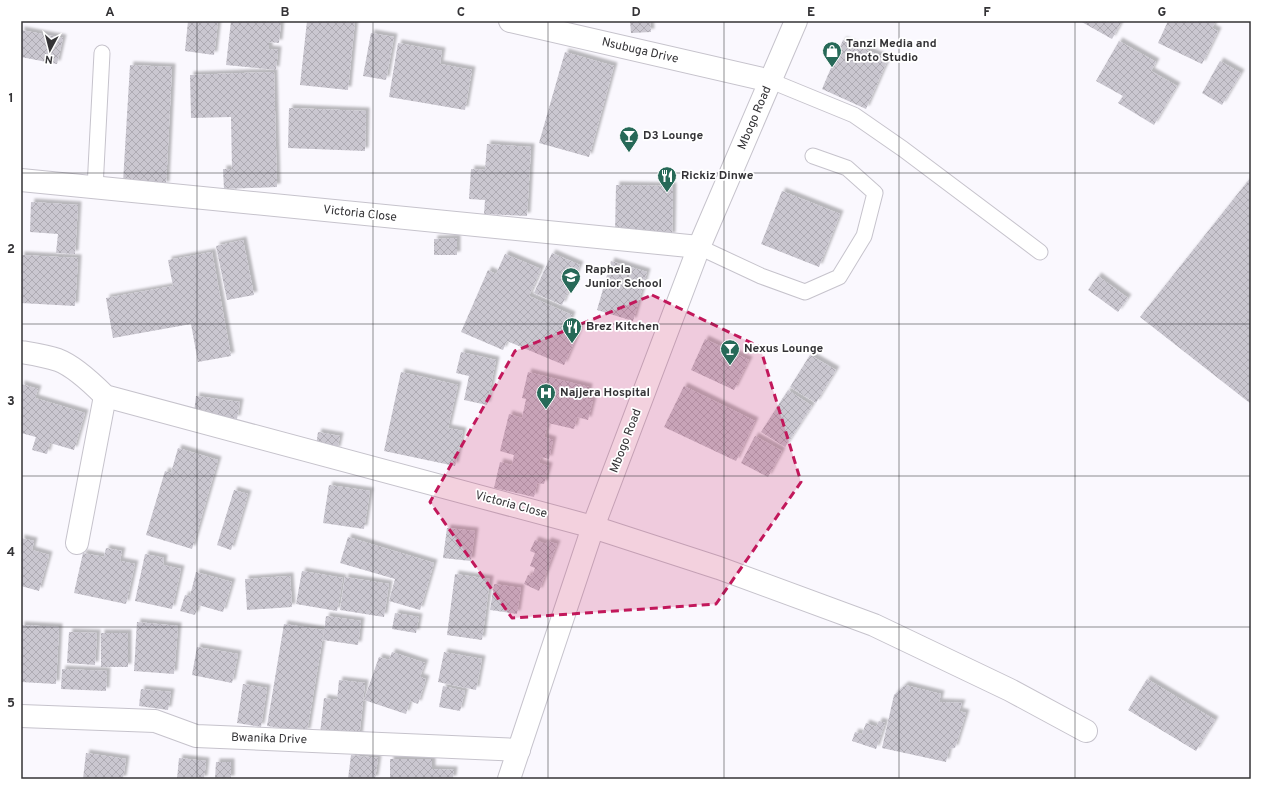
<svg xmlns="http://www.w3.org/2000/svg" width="1272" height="800" font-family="Overpass,sans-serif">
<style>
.building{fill:url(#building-cross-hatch);filter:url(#shadow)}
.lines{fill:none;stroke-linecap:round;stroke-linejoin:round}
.service-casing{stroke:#c6c3cc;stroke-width:17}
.minor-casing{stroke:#c6c3cc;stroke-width:24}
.secondary-casing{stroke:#c6c3cc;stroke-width:24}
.service{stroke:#fff;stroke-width:15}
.minor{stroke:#fff;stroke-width:22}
.secondary{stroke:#fff;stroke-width:22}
.marked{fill:#c2185b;fill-opacity:0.2;stroke:#c2185b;stroke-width:3;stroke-dasharray:8 5;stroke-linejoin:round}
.grid{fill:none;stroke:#343336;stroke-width:1;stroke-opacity:0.55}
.labels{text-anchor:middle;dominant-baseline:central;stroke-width:3.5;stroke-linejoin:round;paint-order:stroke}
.poi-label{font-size:12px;font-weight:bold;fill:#343336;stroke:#fff;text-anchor:start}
.street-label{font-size:12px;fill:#343336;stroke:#fff}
.neatline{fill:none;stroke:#343336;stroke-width:1.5}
.grid-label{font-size:13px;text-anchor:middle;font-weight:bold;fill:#343336}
</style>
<defs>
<pattern id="building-cross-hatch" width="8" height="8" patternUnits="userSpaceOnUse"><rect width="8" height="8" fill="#cac7d0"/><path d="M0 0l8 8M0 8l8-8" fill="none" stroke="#aeabb3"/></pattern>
<filter id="shadow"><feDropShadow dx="3.5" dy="-3.5" stdDeviation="1" flood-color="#0004"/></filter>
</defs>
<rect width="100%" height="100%" fill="#faf8fe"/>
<g class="building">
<path d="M188 21H218L214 55 185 51Z"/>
<path d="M231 21H281L279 43 269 42V49L278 50 276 70 226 65Z"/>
<path d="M307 21H355L348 90 300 85Z"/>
<path d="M630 21H650L651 32 631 33Z"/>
<path d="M1080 21H1122L1112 39Z"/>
<path d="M1168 21H1216L1212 28 1218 31 1202 64 1158 43Z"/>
<path d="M21 30 63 38 57 64 21 57Z"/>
<path d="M371 33 394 37 386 80 363 76Z"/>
<path d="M843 40 888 59 866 109 822 89Z"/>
<path d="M1119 41 1156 62 1151 71 1177 86 1154 125 1118 103 1123 96 1096 81Z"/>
<path d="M398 43 442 51 440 64 472 70 465 110 389 97Z"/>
<path d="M565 52 614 66 589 157 539 143Z"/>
<path d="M1220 61 1241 73 1222 105 1202 93Z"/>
<path d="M130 65 172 67 166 185 123 182Z"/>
<path d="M274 72 277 187 224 189 223 169H232L231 117 191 118 190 75Z"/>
<path d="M289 108 366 111 365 151 288 148Z"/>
<path d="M487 144 531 147 527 216 484 214 485 200 469 199 471 169 485 170Z"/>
<path d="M1251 177V404L1140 317Z"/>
<path d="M616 185 673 186 672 236 615 234Z"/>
<path d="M782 191 840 214 819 267 761 244Z"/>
<path d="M31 202 78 205 75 254 56 253 58 234 30 232Z"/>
<path d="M457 238V255H434V239Z"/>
<path d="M243 240 254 295 227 300 216 246Z"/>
<path d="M212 252 231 356 198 362 191 324 113 338 106 298 173 286 168 260Z"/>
<path d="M552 253 580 265 562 305 534 293Z"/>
<path d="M505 254 541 269 529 296 572 315 569 324 580 329 564 365 507 341 503 350 461 332 488 270 496 274Z"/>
<path d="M21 255 78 258 75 306 21 303Z"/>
<path d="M611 261 647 272 633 321 597 310Z"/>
<path d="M1098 276 1128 298 1118 312 1088 290Z"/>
<path d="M705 339 749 360 734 390 691 370Z"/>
<path d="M461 352 496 360 487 405 464 400 469 376 456 373Z"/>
<path d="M810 355 836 370 816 403 790 387Z"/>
<path d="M401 372 458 385 448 428 463 431 455 466 384 451Z"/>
<path d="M528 372 589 387 587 399 593 400 588 420 577 417 574 429 548 423 544 437 553 440 549 459 541 457 539 463 549 466 544 484 537 483 534 497 494 488 500 462 512 465 514 455 500 451 509 414 522 418 526 399 522 398Z"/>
<path d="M21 384 38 389 35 398 85 413 74 450 50 443 47 454 32 450 36 437 21 433Z"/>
<path d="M684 386 755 421 736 461 664 427Z"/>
<path d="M788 390 812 406 785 447 761 432Z"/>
<path d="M196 396 240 402 237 419 194 413Z"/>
<path d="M318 432 340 436 337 450 316 446Z"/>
<path d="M755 436 782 451 768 477 741 463Z"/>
<path d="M178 448 218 460 192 549 146 535 165 471 171 473Z"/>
<path d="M329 485 370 491 364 529 323 523Z"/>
<path d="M234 490 248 494 231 550 217 545Z"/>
<path d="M447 528 475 531 471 561 443 558Z"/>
<path d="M348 537 434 563 420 610 389 601 395 579 340 563Z"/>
<path d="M21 538 34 541 32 550 49 555 39 591 21 586Z"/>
<path d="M535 540 546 544 548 541 557 544 539 591 524 584 528 575 532 576 535 568 530 566 535 553 530 551Z"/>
<path d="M106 548 122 551 120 561 135 564 126 604 74 593 83 553 104 557Z"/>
<path d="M145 554 164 558 163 565 181 569 172 609 135 601Z"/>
<path d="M302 571 343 578 337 611 296 604Z"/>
<path d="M196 572 232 582 223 612 198 605 195 615 180 611 185 595 190 596Z"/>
<path d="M455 574 490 579 482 640 447 635Z"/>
<path d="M290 576 292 607 247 610 245 579Z"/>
<path d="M345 577 389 584 384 617 340 610Z"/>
<path d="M494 584 521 588 517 614 490 610Z"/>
<path d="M395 613 419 617 416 633 392 629Z"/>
<path d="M326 616 361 621 358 645 323 640Z"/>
<path d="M137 622 178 626 174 674 134 671Z"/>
<path d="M284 624 324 630 307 732 267 726Z"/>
<path d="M21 625 59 627 56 684 21 682Z"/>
<path d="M69 632 97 633 95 665 67 663Z"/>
<rect x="101" y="633" width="27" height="34"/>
<path d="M197 647 238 654 232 683 192 675Z"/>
<path d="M392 652 425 663 420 677 426 679 418 704 410 701 406 714 364 700 379 657 389 660Z"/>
<path d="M444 652 482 659 476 690 438 682Z"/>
<path d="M62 669 107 671 106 691 61 689Z"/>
<path d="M1147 679 1215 720 1196 751 1128 710Z"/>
<path d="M339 680 365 683 359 739 320 734 324 698 337 700Z"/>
<path d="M243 684 267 688 261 727 237 723Z"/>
<path d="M905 685 941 694 939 702 962 703 959 711 966 713 955 748 949 749 946 762 882 748 894 695Z"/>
<path d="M443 686 465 691 460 711 439 707Z"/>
<path d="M141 689 171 692 168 710 139 706Z"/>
<path d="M879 721 885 723 876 749 852 741 855 732 862 734 866 723 876 727Z"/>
<path d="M86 753 126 759 123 779H83Z"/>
<path d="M351 755 378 758 375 779H348Z"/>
<path d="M179 758 206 761 204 779H177Z"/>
<path d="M390 759H432V769L454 770 453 779H390Z"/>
<path d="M216 762H231V779H215Z"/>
</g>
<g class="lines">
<g class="service-casing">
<g id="service">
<path d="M771 81 854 115 903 149 1040 252"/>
<path d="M95 188 102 53"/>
<path d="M699 247 761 276 805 292 839 277 864 236 875 193 847 168 813 156"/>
</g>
</g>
<g class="minor-casing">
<g id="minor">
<path d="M510 21 771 81"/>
<path d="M21 180 699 247"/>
<path d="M21 352C33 354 46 356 58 360 74 366 93 384 105 396L593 527 719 568 874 625 1010 690 1086 731"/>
<path d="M77 543 105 396"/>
<path d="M21 716 155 721 196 736 519 750"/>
</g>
</g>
<g class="secondary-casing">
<path id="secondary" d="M509 779 593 527 699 247 796 21"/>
</g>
<use href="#service" class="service"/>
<use href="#minor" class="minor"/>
<use href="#secondary" class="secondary"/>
</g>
<path class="marked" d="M652 295 760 347 801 482 716 604 512 618 430 502 515 351Z"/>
<path class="grid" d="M197 21V779M373 21V779M548 21V779M724 21V779M899 21V779M1075 21V779M21 173H1251M21 324H1251M21 476H1251M21 627H1251"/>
<defs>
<g id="shop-pin" transform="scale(1)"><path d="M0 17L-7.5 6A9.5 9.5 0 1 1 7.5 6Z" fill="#276958" stroke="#fff"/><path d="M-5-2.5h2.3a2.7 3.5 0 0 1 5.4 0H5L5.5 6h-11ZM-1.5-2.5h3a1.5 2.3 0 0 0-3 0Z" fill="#fff"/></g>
<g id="bar-pin" transform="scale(1)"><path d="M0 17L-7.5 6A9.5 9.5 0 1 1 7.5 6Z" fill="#276958" stroke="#fff"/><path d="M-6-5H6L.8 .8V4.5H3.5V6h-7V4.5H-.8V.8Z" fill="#fff"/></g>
<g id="restaurant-pin" transform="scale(1)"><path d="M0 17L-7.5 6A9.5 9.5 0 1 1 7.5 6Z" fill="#276958" stroke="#fff"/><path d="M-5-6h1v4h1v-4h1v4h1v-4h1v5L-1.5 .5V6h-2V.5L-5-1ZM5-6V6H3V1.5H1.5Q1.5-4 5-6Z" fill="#fff"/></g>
<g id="school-pin" transform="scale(1)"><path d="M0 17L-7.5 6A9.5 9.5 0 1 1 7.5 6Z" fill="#276958" stroke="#fff"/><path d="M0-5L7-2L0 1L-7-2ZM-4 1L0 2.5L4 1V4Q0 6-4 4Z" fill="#fff"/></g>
<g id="hospital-pin" transform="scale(1)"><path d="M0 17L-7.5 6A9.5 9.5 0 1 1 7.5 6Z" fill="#276958" stroke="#fff"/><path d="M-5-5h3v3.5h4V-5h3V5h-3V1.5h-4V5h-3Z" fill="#fff"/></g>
</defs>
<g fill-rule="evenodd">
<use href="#shop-pin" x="832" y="51"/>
<use href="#bar-pin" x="629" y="136"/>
<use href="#restaurant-pin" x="667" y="176"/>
<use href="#school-pin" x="571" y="277"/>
<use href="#restaurant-pin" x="572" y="327"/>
<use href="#bar-pin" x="730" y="349"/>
<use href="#hospital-pin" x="546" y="393"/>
</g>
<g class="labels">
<g class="poi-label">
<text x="846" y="44">Tanzi Media and<tspan x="846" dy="14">Photo Studio</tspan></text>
<text x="643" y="136">D3 Lounge</text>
<text x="681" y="176">Rickiz Dinwe</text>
<text x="585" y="270">Raphela<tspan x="585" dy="14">Junior School</tspan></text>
<text x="586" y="327">Brez Kitchen</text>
<text x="744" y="349">Nexus Lounge</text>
<text x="560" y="393">Najjera Hospital</text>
</g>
<g class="street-label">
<text transform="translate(640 51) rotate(13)">Nsubuga Drive</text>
<text transform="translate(755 118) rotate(-67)">Mbogo Road</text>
<text transform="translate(360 214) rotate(6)">Victoria Close</text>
<text transform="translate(626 441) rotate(-69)">Mbogo Road</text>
<text transform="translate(511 505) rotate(15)">Victoria Close</text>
<text transform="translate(269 739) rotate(2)">Bwanika Drive</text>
</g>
</g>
<rect width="1272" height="800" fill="none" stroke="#ffffff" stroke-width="44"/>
<g transform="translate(50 50) rotate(187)" stroke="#ffffff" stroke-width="3" paint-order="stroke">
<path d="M0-3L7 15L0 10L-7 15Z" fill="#343336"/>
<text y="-6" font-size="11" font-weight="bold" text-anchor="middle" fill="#343336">N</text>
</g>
<rect x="22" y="22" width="1228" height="756" class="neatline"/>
<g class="grid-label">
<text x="110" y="16">A</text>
<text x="285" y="16">B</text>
<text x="461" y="16">C</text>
<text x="636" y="16">D</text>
<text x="811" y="16">E</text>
<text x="987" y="16">F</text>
<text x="1162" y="16">G</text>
<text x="11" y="102">1</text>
<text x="11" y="253">2</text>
<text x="11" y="405">3</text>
<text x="11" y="556">4</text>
<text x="11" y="707">5</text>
</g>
</svg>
